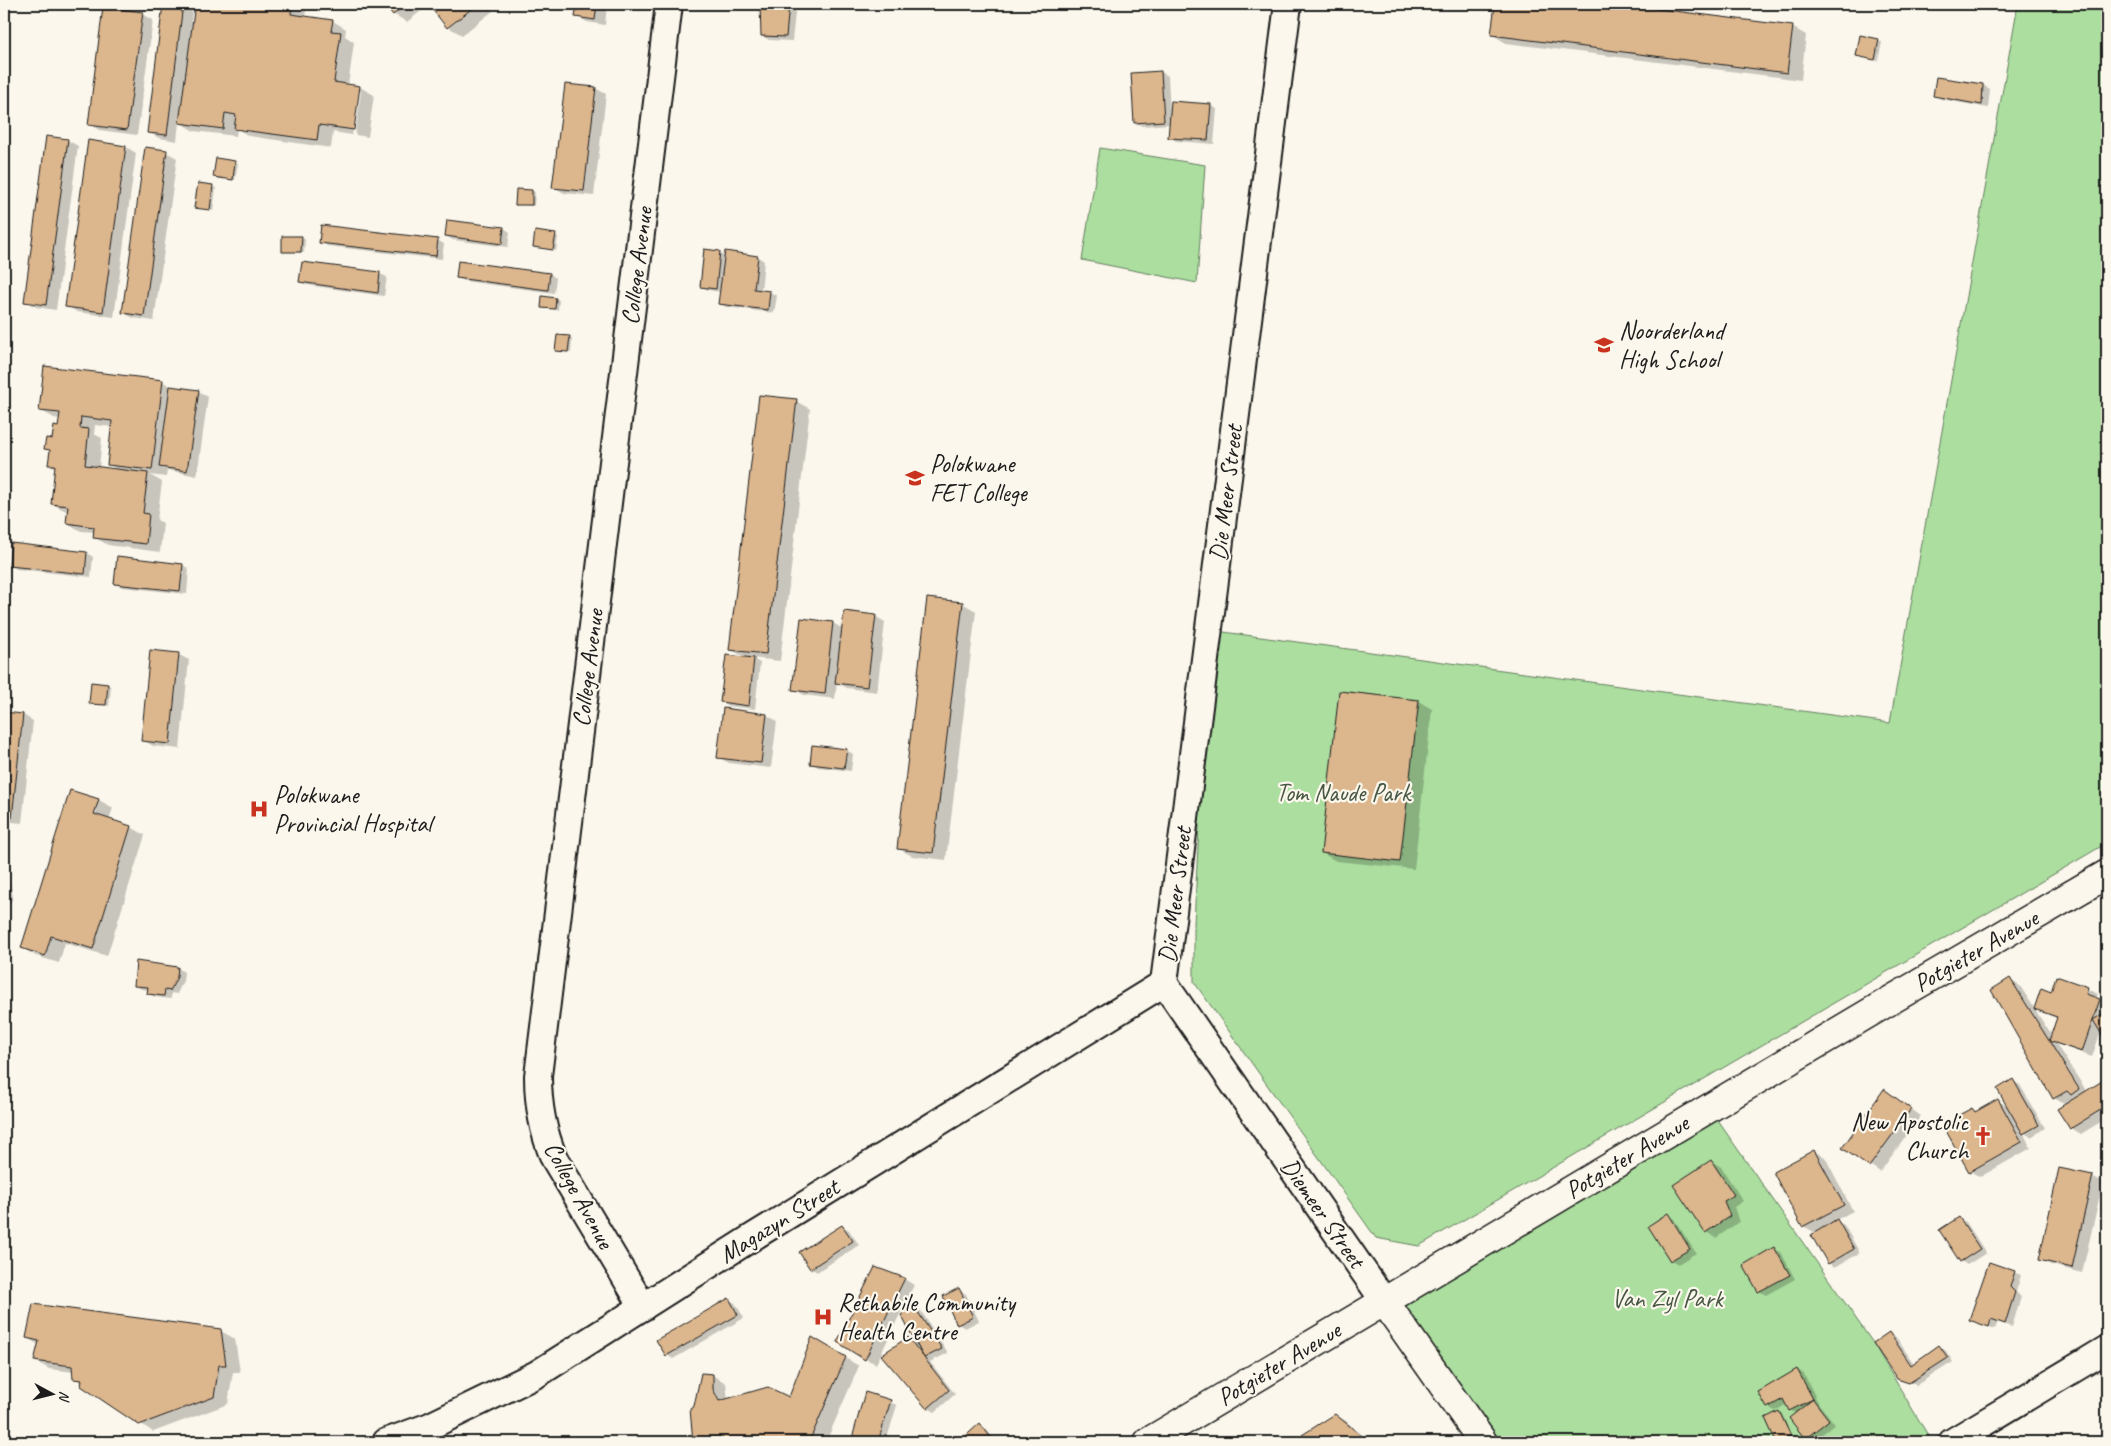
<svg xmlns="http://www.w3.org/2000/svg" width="2111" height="1446" font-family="Caveat,sans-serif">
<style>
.green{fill:#abde9f;stroke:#647d5e}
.shadow{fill:#0003;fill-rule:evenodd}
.building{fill:#dcb68d;stroke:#1c1c1c}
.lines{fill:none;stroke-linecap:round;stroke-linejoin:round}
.street-casing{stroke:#1c1c1c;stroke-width:30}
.secondary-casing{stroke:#1c1c1c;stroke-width:31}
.street{stroke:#fbf7ec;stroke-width:26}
.secondary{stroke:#fbf7ec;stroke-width:28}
.labels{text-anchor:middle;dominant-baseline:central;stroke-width:4.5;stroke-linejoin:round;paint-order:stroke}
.street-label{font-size:25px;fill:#1c1c1c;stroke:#fbf7ec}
.poi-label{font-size:25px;fill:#1c1c1c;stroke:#fbf7ec;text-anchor:start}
.park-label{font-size:25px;fill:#475643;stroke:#fbf7ec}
</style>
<rect width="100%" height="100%" fill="#fbf7ec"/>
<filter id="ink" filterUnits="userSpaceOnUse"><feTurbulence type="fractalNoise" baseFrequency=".02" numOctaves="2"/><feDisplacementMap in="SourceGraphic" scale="10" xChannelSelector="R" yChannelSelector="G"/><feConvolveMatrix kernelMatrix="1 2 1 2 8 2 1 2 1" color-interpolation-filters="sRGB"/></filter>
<g filter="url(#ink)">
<g class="green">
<path d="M2018 4H2107V843L1419 1246 1376 1238 1194 982V924L1209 630 1890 723Z"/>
<path d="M1100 148 1205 165 1197 283 1082 260Z"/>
<path d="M1709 1108 1873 1343 1932 1442H1483L1384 1301Z"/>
</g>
<g class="shadow">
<path d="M164 4H193L191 22H194L196 4H307L305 17 333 21 346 29 345 36 354 42 348 86 360 87 374 95 368 137 355 135 361 91H358L352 135 333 132 331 148 249 136 237 129 236 136 194 131 179 122 177 141 159 138 148 132Z"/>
<path d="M386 4H430L407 22 393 14Z"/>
<path d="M430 4H487L493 11 462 35 448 27Z"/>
<path d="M578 4H607L605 25 587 22 576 16Z"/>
<path d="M762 4H796L792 41 769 40 762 36Z"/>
<path d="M1497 4H1609L1792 27 1806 35 1801 80 1506 43 1493 35Z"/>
<path d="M142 14 153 20 137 135 99 130 89 124Z"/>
<path d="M1861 37 1882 42 1878 61 1858 55Z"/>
<path d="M1161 72 1168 76 1170 113 1210 105 1217 109 1214 144 1176 141 1170 137 1171 124 1142 126 1135 122 1132 74Z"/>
<path d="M1983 85 1990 89 1988 108 1941 99 1934 95Z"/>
<path d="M595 88 606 94 594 196 564 193 554 187Z"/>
<path d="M67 140 78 146 56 310 36 307 26 302Z"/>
<path d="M126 147 136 153 114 317 77 312 67 306Z"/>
<path d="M166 152 177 158 154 321 133 318 123 312Z"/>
<path d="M235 162 238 163 235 180 214 176Z"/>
<path d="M199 184 216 188 213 211 195 207Z"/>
<path d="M532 191 535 192 534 206 517 204Z"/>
<path d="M504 228 510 232 508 247 453 240 446 236Z"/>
<path d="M555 235 558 237 556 251 534 246Z"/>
<path d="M283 237 305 239 304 253 283 251Z"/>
<path d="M437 240 444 244 442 259 327 246 321 242Z"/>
<path d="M719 252 725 256 758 257 764 261 761 291 770 292 777 296 774 313 726 307 719 303 721 292 708 290 701 286Z"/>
<path d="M303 263 380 274 387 277 384 296 307 285 300 282Z"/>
<path d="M550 274 556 278 554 293 464 281 457 277Z"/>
<path d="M556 299 559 300 558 310 542 307Z"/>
<path d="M569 337 572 339 571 353 557 350Z"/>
<path d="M162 381 173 388 198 391 208 397 197 476 167 470 166 477 150 475 162 482 157 520 163 523 160 552 108 545 94 537 95 532 81 531 67 523 68 512 52 504 56 468 50 464 51 451 46 448 53 440 59 428 60 419 54 418 40 410ZM95 425 113 427 108 464 120 471 99 468 102 438 94 434Z"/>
<path d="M796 401 810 409 780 661 751 658 760 663 755 709 728 706 722 702 746 658 730 649Z"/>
<path d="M87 553 93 557 91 577 17 569 10 565Z"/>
<path d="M183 565 189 569 187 594 122 587 115 583Z"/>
<path d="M962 603 976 611 946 860 912 856 898 848Z"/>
<path d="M875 616 885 622 877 692 847 688 837 682 835 699 804 695 794 689 802 619 833 623 843 629Z"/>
<path d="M179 655 189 660 180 749 153 746 143 740Z"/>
<path d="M108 685 111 687 109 706 90 703Z"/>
<path d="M1418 701 1432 709 1414 869 1336 861 1322 853Z"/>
<path d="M4 713 23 715 33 721 22 823 4 821Z"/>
<path d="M767 715 777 721 771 768 729 763 718 757Z"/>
<path d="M846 750 853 754 851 771 818 767 811 763Z"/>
<path d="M71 791 99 800 113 808 109 820 131 827 145 835 107 956 65 943 59 963 36 956 22 948Z"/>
<path d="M4 863 6 865 13 897 4 916V897H6Z"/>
<path d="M178 968 184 972 183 981 177 994 171 993V999L155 997 148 993 149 990 141 989 135 985Z"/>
<path d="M2010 980 2020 986 2052 1036 2058 1019 2035 1009 2052 994 2087 989 2098 994 2096 999 2107 1005V1041L2101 1031 2092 1057 2056 1044 2087 1092 2107 1080V1118L2081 1134 2071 1128 2066 1105 2054 1098 1993 990Z"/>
<path d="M2013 1081 2020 1085 2045 1128 2031 1137 2023 1132 2031 1148 1980 1177 1970 1171 1963 1120 1972 1109 1978 1112 1998 1101 2009 1107Z"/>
<path d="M1885 1091 1921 1116 1880 1172 1844 1148Z"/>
<path d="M1814 1151 1825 1157 1853 1211 1836 1220 1844 1225 1860 1253 1835 1267 1829 1263 1816 1233 1803 1226Z"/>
<path d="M1711 1161 1721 1167 1743 1201 1734 1207 1739 1222 1716 1238 1706 1232Z"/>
<path d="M2092 1176 2103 1182 2082 1273 2051 1265 2040 1260Z"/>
<path d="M1668 1215 1674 1219 1696 1253 1678 1264 1671 1260Z"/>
<path d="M1959 1219 1966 1222 1986 1253 1967 1265 1961 1261Z"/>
<path d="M842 1226 849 1230 859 1245 817 1272 811 1268Z"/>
<path d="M1774 1249 1781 1252 1795 1279 1766 1295 1759 1291Z"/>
<path d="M1990 1263 2021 1275 2016 1292 2021 1297 2012 1327 1998 1322 1995 1329 1971 1320Z"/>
<path d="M904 1279 914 1285 876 1364 866 1359Z"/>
<path d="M959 1290 966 1294 979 1321 965 1328 958 1324Z"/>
<path d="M729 1300 735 1303 744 1318 673 1359 667 1355Z"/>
<path d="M914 1307 921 1311 948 1353 930 1362 955 1394 935 1412 928 1408 883 1355 908 1339 918 1345Z"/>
<path d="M221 1331 235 1339 240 1372H233L228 1404 153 1432 75 1378 74 1372 49 1369 35 1361 39 1345 27 1338Z"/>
<path d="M1890 1334 1896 1337 1914 1364 1940 1347 1946 1351 1953 1362 1915 1386 1916 1384 1901 1379Z"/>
<path d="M813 1339 859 1366 826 1442H694L691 1410 712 1375 726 1383 728 1400 789 1399Z"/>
<path d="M1798 1370 1804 1374 1819 1404 1835 1424 1812 1442 1806 1438 1797 1414 1790 1410 1787 1404 1775 1411 1768 1407 1760 1392Z"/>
<path d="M866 1394 897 1405 886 1442H852Z"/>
<path d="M1779 1412 1782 1414 1793 1438 1785 1442H1778L1766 1418Z"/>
<path d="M1335 1415 1346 1421 1370 1442H1308L1304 1435Z"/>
<path d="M980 1425 986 1429 997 1442H960Z"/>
</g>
<g class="building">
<path d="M163 4H183L167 135 147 133Z"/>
<path d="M195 4H292L291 14 333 20 331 31 341 32 334 82 360 86 354 130 319 125 317 140 234 129 236 115 225 113 223 129 179 123Z"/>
<path d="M384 4H406L393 15Z"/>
<path d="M428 4H478L447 28Z"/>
<path d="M577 4H597L595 20 575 17Z"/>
<path d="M760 4H789L786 37 761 36Z"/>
<path d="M1495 4H1619L1793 26 1787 73 1491 35Z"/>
<path d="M103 7 143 12 127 130 88 125Z"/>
<path d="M1860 35 1879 39 1875 60 1856 56Z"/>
<path d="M1161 71 1164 121 1134 123 1131 73Z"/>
<path d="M1936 77 1983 84 1982 105 1933 96Z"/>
<path d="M565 84 596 87 584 191 552 188Z"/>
<path d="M1171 101 1211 104 1208 140 1168 138Z"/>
<path d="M46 136 68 139 46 305 24 302Z"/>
<path d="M88 140 126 146 103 312 65 307Z"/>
<path d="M145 147 167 150 144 316 122 313Z"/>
<path d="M216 158 235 161 233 180 213 177Z"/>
<path d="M198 183 213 185 210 210 194 208Z"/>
<path d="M516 189 532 190V205H515Z"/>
<path d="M447 220 504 227 502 244 445 236Z"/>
<path d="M321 225 438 239 436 256 319 243Z"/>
<path d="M535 231 556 234 553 250 533 247Z"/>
<path d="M282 236H302L301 252H282Z"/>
<path d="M704 249 720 251 716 289 700 287Z"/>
<path d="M725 251 758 256 754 289 770 291 768 310 718 304Z"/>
<path d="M458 261 550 273 548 290 456 278Z"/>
<path d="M302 262 380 272 378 293 299 282Z"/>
<path d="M542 296 556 298 555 309 541 308Z"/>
<path d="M557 335 570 336 568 352 555 351Z"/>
<path d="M44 366 163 380 152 470 107 465 112 421 81 417 80 428 89 429 85 465 148 473 143 513 149 514 146 544 93 538 94 527 66 523 68 506 51 504 55 465H48L50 450 44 449 46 438 52 439 54 426 58 427 60 413 39 411Z"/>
<path d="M170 386 199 390 187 471 159 467Z"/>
<path d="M759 395 797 399 766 654 729 650Z"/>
<path d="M11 543 87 552 85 574 9 566Z"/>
<path d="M117 556 183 564 180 591 114 584Z"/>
<path d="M927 598 963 602 933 853 897 849Z"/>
<path d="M844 611 876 615 867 687 835 683Z"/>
<path d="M801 618 833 622 825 694 792 690Z"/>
<path d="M150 650 179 653 170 744 141 741Z"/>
<path d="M726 655 754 658 749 706 720 702Z"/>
<path d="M91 682 108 684 106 705 89 704Z"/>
<path d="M1339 691 1419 700 1400 862 1321 853Z"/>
<path d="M723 708 767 714 761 763 717 758Z"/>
<path d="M4 712 23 714 12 818 4 817Z"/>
<path d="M812 745 847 749 844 768 810 764Z"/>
<path d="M70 790 99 799 94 814 131 826 93 949 51 936 45 956 21 948Z"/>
<path d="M136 961 178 967 177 977 170 991 165 990 164 996 147 994 148 987 134 986Z"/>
<path d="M2056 976 2088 987 2086 994 2100 999 2082 1052 2049 1041 2057 1017 2034 1009 2041 988 2051 992Z"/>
<path d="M2010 978 2079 1089 2071 1095 2067 1091 2053 1099 1991 990Z"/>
<path d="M2107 1011V1043L2093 1020Z"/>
<path d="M2107 1078V1106L2070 1129 2057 1109Z"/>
<path d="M2013 1079 2039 1125 2023 1134 1997 1089Z"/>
<path d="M1884 1089 1911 1109 1869 1167 1842 1148Z"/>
<path d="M1998 1099 2022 1142 1969 1172 1945 1129 1961 1119 1959 1115 1972 1108 1975 1112Z"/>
<path d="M1814 1150 1844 1205 1802 1227 1773 1172Z"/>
<path d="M1711 1160 1734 1195 1724 1201 1730 1216 1705 1233 1673 1185Z"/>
<path d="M2107 1160V1178L2101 1164Z"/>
<path d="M2059 1168 2093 1175 2072 1268 2039 1260Z"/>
<path d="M1668 1213 1690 1249 1670 1261 1648 1226Z"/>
<path d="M1959 1217 1980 1249 1960 1262 1939 1230Z"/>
<path d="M1837 1219 1854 1249 1828 1264 1811 1235Z"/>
<path d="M842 1225 853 1241 810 1269 799 1252Z"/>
<path d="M1774 1247 1790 1275 1758 1292 1743 1265Z"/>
<path d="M1989 1262 2015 1271 2010 1287 2015 1292 2005 1324 1991 1319 1989 1327 1969 1320Z"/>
<path d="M875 1267 905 1278 865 1360 837 1342Z"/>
<path d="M959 1288 973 1317 957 1325 943 1296Z"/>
<path d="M729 1298 738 1315 666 1356 656 1340Z"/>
<path d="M33 1304 221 1329 226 1365H219L214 1397 139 1425 81 1386 82 1380 73 1379 72 1366 34 1361 39 1341 26 1338Z"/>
<path d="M914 1306 942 1349 924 1358 901 1315Z"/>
<path d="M1889 1332 1911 1365 1939 1345 1948 1358 1909 1383 1897 1379 1873 1343Z"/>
<path d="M812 1337 846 1357 809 1442H693L690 1409 694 1406 701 1373 713 1374V1389L719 1401 768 1387 789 1397Z"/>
<path d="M908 1337 949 1390 927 1409 881 1355Z"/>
<path d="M1797 1369 1813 1399 1789 1411 1783 1399 1767 1408 1758 1392Z"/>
<path d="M865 1392 891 1400 878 1442H851Z"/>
<path d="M1813 1399 1829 1420 1805 1439 1789 1418Z"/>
<path d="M1779 1411 1791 1436 1776 1442 1765 1418Z"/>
<path d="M1335 1414 1369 1442H1307L1302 1435Z"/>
<path d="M980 1423 994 1442H959Z"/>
</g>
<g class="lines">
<g class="street-casing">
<g id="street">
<path d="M1164 983 1288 4"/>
<path d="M1164 983 1384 1301"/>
<path d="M643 1307 554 1158C543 1132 538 1104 538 1076L669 4"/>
<path d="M386 1442 430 1426 537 1374 748 1240 1164 983"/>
<path d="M1952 1442 2107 1349"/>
</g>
</g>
<g class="secondary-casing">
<g id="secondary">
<path d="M1384 1301 1483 1442"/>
<path d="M1148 1442 1891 1000 2107 874"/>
</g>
</g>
<use href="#street" class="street"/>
<use href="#secondary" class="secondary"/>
</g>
</g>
<defs>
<g id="school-bare" transform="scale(1.5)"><path d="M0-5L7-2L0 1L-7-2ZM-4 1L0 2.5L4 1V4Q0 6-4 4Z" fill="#c8321e" stroke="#fbf7ec" stroke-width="2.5" paint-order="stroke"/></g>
<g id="university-bare" transform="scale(1.5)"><path d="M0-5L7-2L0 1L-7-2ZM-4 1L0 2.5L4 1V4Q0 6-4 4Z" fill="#c8321e" stroke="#fbf7ec" stroke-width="2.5" paint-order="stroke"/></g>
<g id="hospital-bare" transform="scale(1.5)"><path d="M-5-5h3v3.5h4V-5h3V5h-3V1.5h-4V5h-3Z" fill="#c8321e" stroke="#fbf7ec" stroke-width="2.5" paint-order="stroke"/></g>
<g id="church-bare" transform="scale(1.5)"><path d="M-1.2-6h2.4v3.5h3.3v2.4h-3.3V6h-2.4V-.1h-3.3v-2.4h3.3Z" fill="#c8321e" stroke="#fbf7ec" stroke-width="2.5" paint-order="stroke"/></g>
</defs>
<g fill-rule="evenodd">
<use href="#school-bare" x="1604" y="345"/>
<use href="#university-bare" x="915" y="478"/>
<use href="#hospital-bare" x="259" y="809"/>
<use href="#church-bare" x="1983" y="1136"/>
<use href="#hospital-bare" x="823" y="1317"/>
</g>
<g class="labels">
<g class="street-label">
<text transform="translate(637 266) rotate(-83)">College Avenue</text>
<text transform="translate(1226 493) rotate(-83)">Die Meer Street</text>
<text transform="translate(588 668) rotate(-83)">College Avenue</text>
<text transform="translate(1175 895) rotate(-83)">Die Meer Street</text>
<text transform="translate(1976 951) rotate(-30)">Potgieter Avenue</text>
<text transform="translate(1627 1157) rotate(-31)">Potgieter Avenue</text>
<text transform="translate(579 1195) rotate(61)">College Avenue</text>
<text transform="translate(1323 1213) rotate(55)">Diemeer Street</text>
<text transform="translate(779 1221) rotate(-32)">Magazyn Street</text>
<text transform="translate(1279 1364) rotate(-31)">Potgieter Avenue</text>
</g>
<g class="poi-label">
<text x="1619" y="331">Noorderland<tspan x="1619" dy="29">High School</tspan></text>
<text x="930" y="464">Polokwane<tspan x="930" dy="29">FET College</tspan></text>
<text x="274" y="795">Polokwane<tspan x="274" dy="29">Provincial Hospital</tspan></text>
<text x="1968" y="1122" text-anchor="end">New Apostolic<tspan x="1968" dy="29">Church</tspan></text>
<text x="838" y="1303">Rethabile Community<tspan x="838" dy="29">Health Centre</tspan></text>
</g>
<g class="park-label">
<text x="1343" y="793">Tom Naude Park</text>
<text x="1667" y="1299">Van Zyl Park</text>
</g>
</g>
<rect width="2111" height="1446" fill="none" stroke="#fbf7ec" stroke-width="20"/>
<rect x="10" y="10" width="2091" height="1426" fill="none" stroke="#1c1c1c" stroke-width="2" filter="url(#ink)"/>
<g transform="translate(52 1394) rotate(97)" stroke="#fbf7ec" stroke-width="4" paint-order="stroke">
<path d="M0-4L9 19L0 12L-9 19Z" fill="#1c1c1c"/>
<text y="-8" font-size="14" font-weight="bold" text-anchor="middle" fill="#1c1c1c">N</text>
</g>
</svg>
